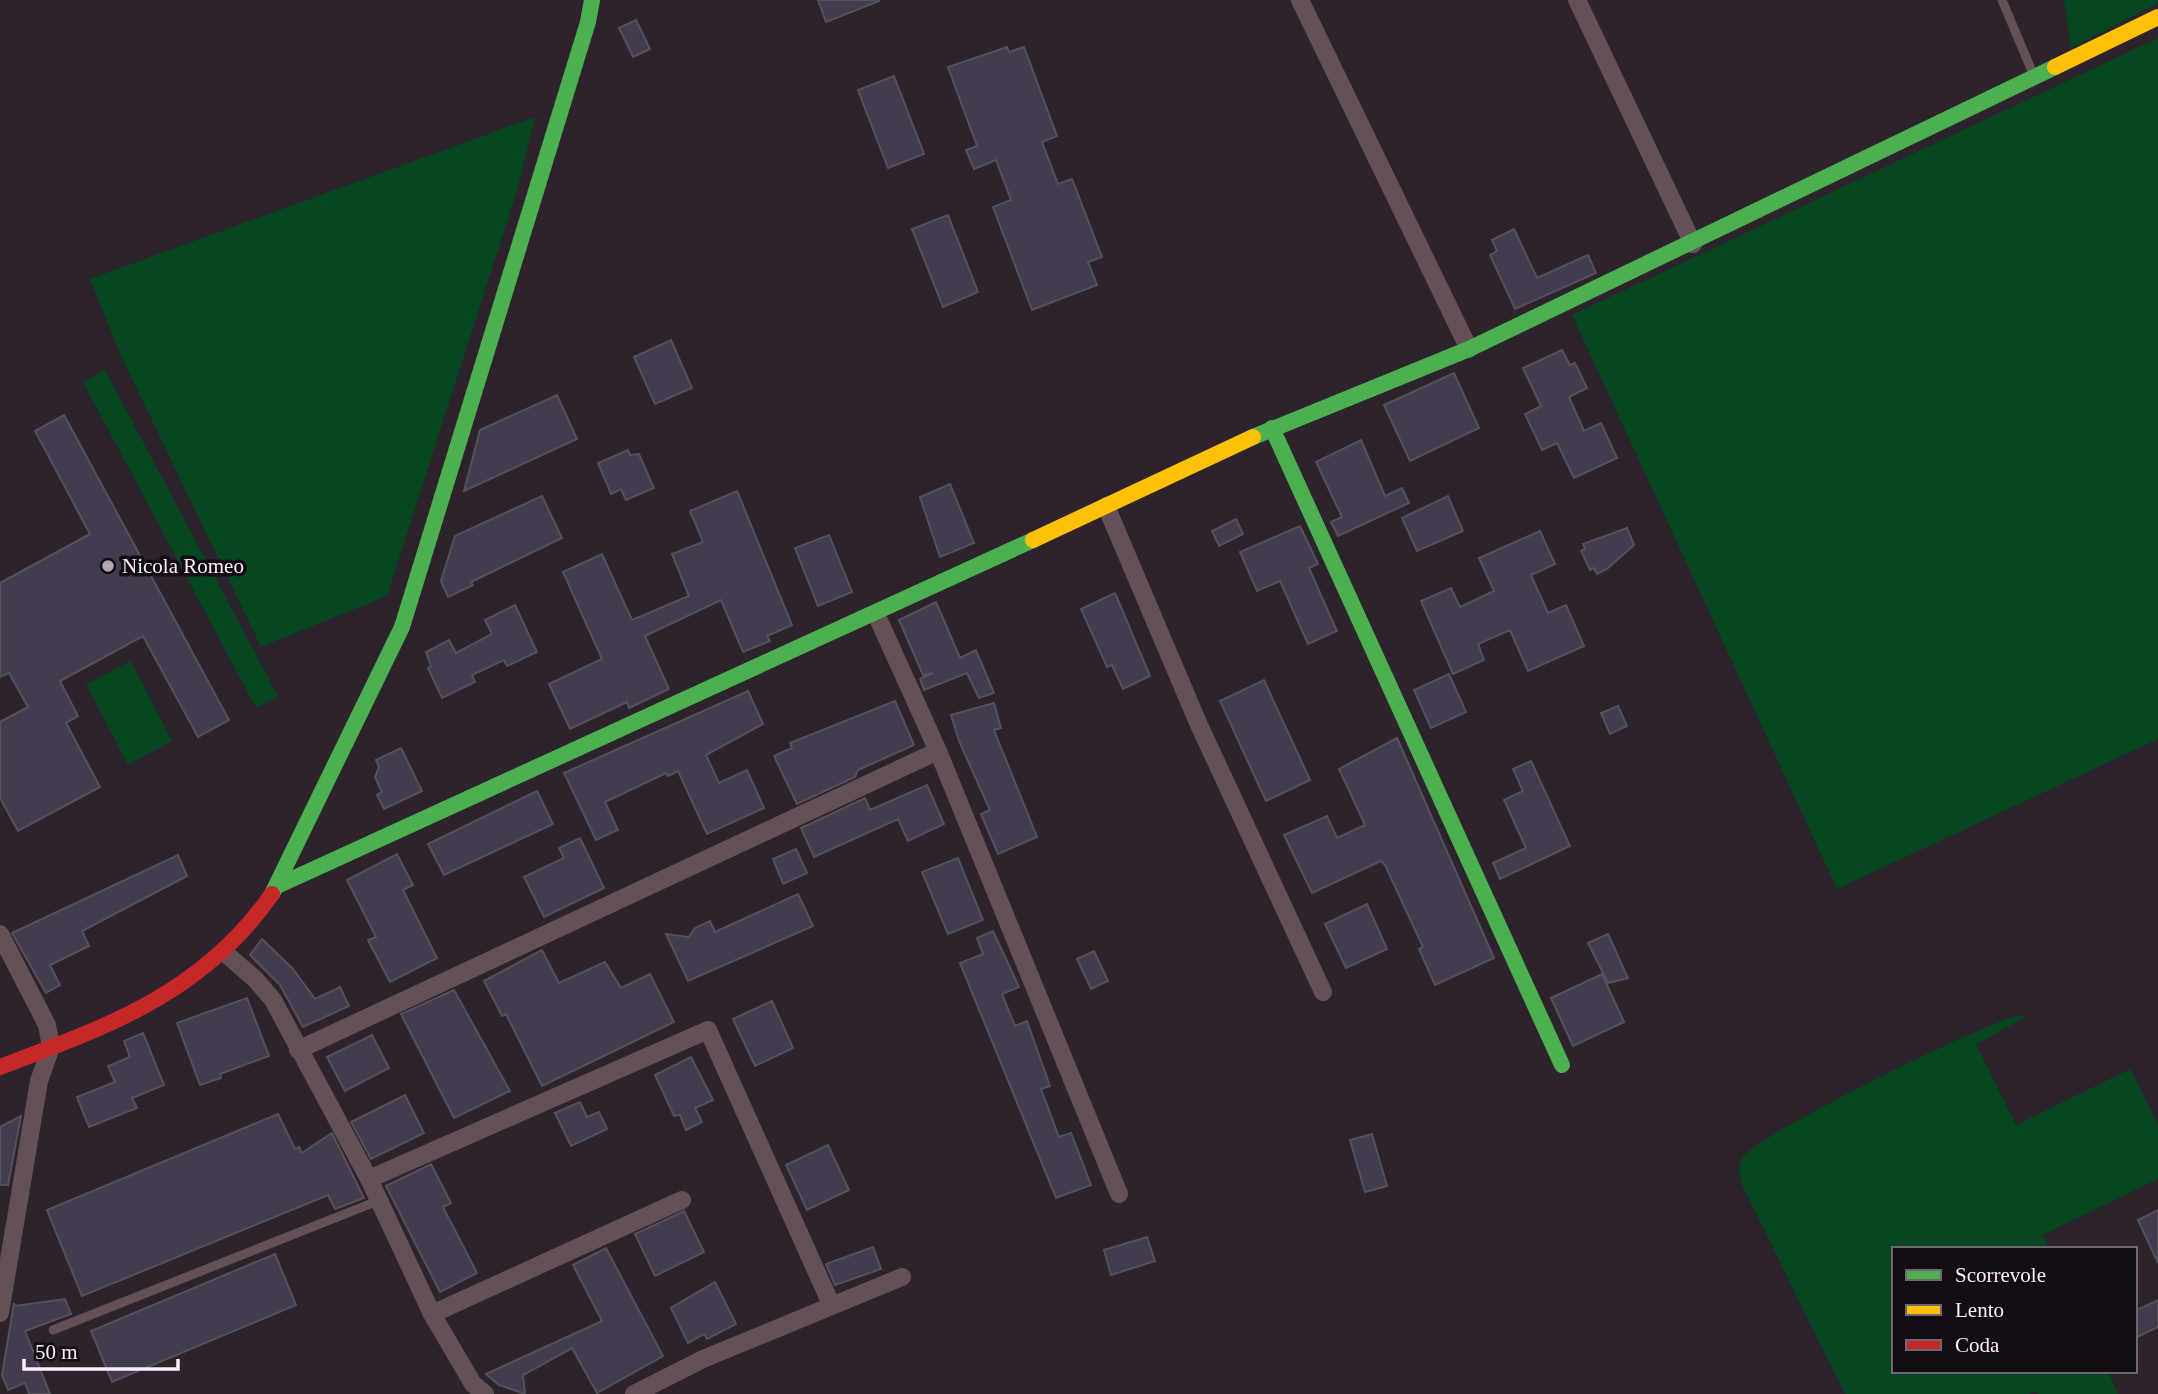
<svg xmlns="http://www.w3.org/2000/svg" width="2158" height="1394" font-family="Georgia,serif">
<style>
.green{fill:#064621}
.building{fill:#433a4d;stroke:#555059;stroke-width:2}
.lines{fill:none;stroke-linecap:round;stroke-linejoin:round}
.lane{stroke:#635157;stroke-width:9}
.street{stroke:#635157;stroke-width:18}
.fast{stroke:#4caf50;stroke-width:16}
.slow{stroke:#ffc107;stroke-width:16}
.jam{stroke:#c62828;stroke-width:16}
.poi-dot{fill:#b2a8b3;stroke:#130c13;stroke-width:2.5}
.labels{text-anchor:middle;dominant-baseline:central;stroke-width:7;stroke-linejoin:round;paint-order:stroke}
.poi-label{font-size:21px;fill:#faeffb;stroke:#130c13;text-anchor:start}
</style>
<rect width="100%" height="100%" fill="#2c232c"/>
<g class="green">
<path d="M2064 0H2158V3L2071 48Z"/>
<path d="M2158 38V739L1837 889 1572 315Z"/>
<path d="M535 117 517 191 387 596 261 647 121 356 90 279Z"/>
<path d="M105 370 278 696 256 708 83 382Z"/>
<path d="M131 661 172 741 128 765 86 684Z"/>
<path d="M2022 1015 2025 1018 1976 1044 2016 1125 2130 1069 2158 1125V1179L2043 1235 2049 1249H1894V1371H2108L2118 1394H2038L2036 1391 2030 1394H1845L1743 1187C1739 1177 1737 1166 1743 1157 1757 1135 1994 1017 2022 1015Z"/>
</g>
<g class="building">
<path d="M818 0H879V1L826 22Z"/>
<path d="M636 20 650 49 633 57 619 28Z"/>
<path d="M1007 47 1009 52 1024 47 1057 136 1042 142 1058 184 1072 179 1102 257 1088 262 1097 285 1032 310 993 207 1011 200 996 160 974 169 966 150 977 146 948 67Z"/>
<path d="M894 76 924 154 888 168 858 90Z"/>
<path d="M948 215 978 292 943 307 912 229Z"/>
<path d="M1514 229 1537 278 1588 255 1596 273 1515 309 1490 255 1497 251 1492 240Z"/>
<path d="M671 340 692 388 655 404 634 357Z"/>
<path d="M1562 350 1570 365 1575 363 1587 388 1569 397 1584 431 1601 423 1617 458 1574 478 1557 443 1542 450 1525 414 1541 406 1523 368Z"/>
<path d="M1454 373 1479 428 1410 461 1384 405Z"/>
<path d="M557 395 577 439 464 491 480 430Z"/>
<path d="M64 415 229 720 198 737 143 636 60 681 78 716 66 723 100 787 18 831 0 798V722L28 707 9 673 0 677V583L90 534 35 431Z"/>
<path d="M1361 440 1385 496 1402 488 1409 503 1338 536 1331 522 1342 517 1316 462Z"/>
<path d="M628 450 630 455 639 454 654 488 626 500 621 489 611 494 598 463Z"/>
<path d="M950 484 974 543 940 557 920 497Z"/>
<path d="M737 491 792 625 767 636 770 641 743 652 721 600 645 636 669 689 629 708 627 702 570 729 549 684 602 659 563 572 602 554 632 620 689 596 672 554 703 542 690 511Z"/>
<path d="M542 496 562 538 471 582 473 585 448 597 441 581 455 536Z"/>
<path d="M1448 496 1463 531 1417 551 1402 518Z"/>
<path d="M1236 519 1243 534 1219 546 1212 531Z"/>
<path d="M1300 526 1318 564 1309 568 1337 631 1308 644 1280 581 1257 591 1240 552Z"/>
<path d="M1627 528 1634 545 1607 569 1597 574 1594 568 1590 570 1581 551 1585 549 1583 544Z"/>
<path d="M1540 531 1555 564 1531 575 1548 613 1566 605 1584 646 1528 671 1510 630 1478 644 1484 660 1453 674 1421 601 1451 588 1460 607 1494 591 1479 558Z"/>
<path d="M829 535 852 592 818 606 795 548Z"/>
<path d="M1115 593 1150 676 1123 689 1112 665 1107 667 1081 609Z"/>
<path d="M936 602 960 658 976 650 994 693 979 698 967 673 924 690 920 679 933 673 923 675 899 620Z"/>
<path d="M515 605 537 652 507 666 504 660 472 675 475 682 442 698 428 668 431 666 426 652 449 640 456 653 492 634 485 620Z"/>
<path d="M1449 674 1466 712 1431 728 1414 690Z"/>
<path d="M1264 680 1310 780 1266 801 1220 701Z"/>
<path d="M748 691 763 724 706 755 719 783 747 770 764 808 707 834 678 771 668 776 666 773 605 802 618 830 596 840 564 773Z"/>
<path d="M895 701 914 745 858 770 855 777 797 804 774 756 792 748 790 743Z"/>
<path d="M994 703 1001 728 994 730 1037 837 998 854 981 814 990 810 959 741 951 715Z"/>
<path d="M1618 706 1627 726 1610 734 1601 713Z"/>
<path d="M1397 738 1494 958 1435 985 1419 949 1423 947 1385 865 1381 861 1312 893 1284 835 1327 816 1337 838 1365 825 1339 769Z"/>
<path d="M401 748 422 791 384 809 377 795 382 792 375 777 379 767 376 760Z"/>
<path d="M1531 761 1570 846 1500 879 1493 863 1526 848 1504 800 1523 791 1513 769Z"/>
<path d="M927 785 944 824 908 841 898 819 814 857 801 828 865 798 870 810Z"/>
<path d="M537 791 553 824 444 875 428 844Z"/>
<path d="M580 838 604 888 544 917 524 877 564 858 559 848Z"/>
<path d="M796 849 807 873 783 884 773 859Z"/>
<path d="M397 854 413 885 403 890 437 958 390 982 368 940 376 937 347 880Z"/>
<path d="M178 855 187 876 82 931 89 946 50 965 60 985 46 993 12 933Z"/>
<path d="M958 858 983 920 948 934 922 872Z"/>
<path d="M798 894 813 926 688 981 666 934 689 937 695 928 710 921 715 932Z"/>
<path d="M1367 904 1387 949 1346 968 1325 924Z"/>
<path d="M993 931 1019 987 1002 994 1015 1026 1027 1021 1050 1086 1041 1089 1059 1137 1071 1133 1091 1185 1056 1198 960 963 983 954 977 938Z"/>
<path d="M1608 934 1628 978 1608 983 1588 943Z"/>
<path d="M262 939 293 969 315 999 340 987 349 1006 303 1027 280 985 250 955Z"/>
<path d="M542 950 559 983 605 962 621 988 650 974 674 1022 542 1086 506 1014 502 1016 484 981Z"/>
<path d="M1094 951 1108 981 1091 989 1077 959Z"/>
<path d="M1602 974 1624 1022 1573 1046 1551 998Z"/>
<path d="M454 990 510 1091 454 1118 401 1014Z"/>
<path d="M247 998 269 1056 220 1074 221 1078 200 1085 177 1023Z"/>
<path d="M772 1001 793 1048 755 1066 733 1019Z"/>
<path d="M143 1033 164 1085 132 1098 137 1108 89 1127 77 1097 115 1082 108 1066 130 1057 124 1041Z"/>
<path d="M372 1035 389 1068 345 1091 327 1057Z"/>
<path d="M691 1057 713 1100 695 1108 702 1122 686 1130 680 1115 674 1116 655 1075Z"/>
<path d="M405 1095 424 1133 371 1159 351 1122Z"/>
<path d="M580 1102 587 1117 599 1112 607 1129 571 1146 555 1113Z"/>
<path d="M278 1114 295 1149 299 1147 302 1153 332 1133 364 1198 335 1209 328 1195 82 1296 47 1210Z"/>
<path d="M21 1116 8 1185H0V1127Z"/>
<path d="M1372 1134 1387 1186 1365 1192 1350 1140Z"/>
<path d="M828 1145 849 1190 807 1210 786 1165Z"/>
<path d="M431 1164 451 1203 443 1207 477 1273 440 1292 386 1186Z"/>
<path d="M2158 1210V1263L2138 1220Z"/>
<path d="M684 1211 704 1252 655 1276 635 1234Z"/>
<path d="M1147 1237 1155 1261 1111 1275 1104 1250Z"/>
<path d="M873 1247 881 1269 835 1285 826 1264Z"/>
<path d="M606 1248 663 1356 597 1393 572 1348 523 1375 525 1394 499 1385 486 1374 602 1321 573 1265Z"/>
<path d="M275 1254 296 1305 112 1382 91 1331Z"/>
<path d="M715 1282 736 1324 707 1339 704 1334 688 1343 671 1308Z"/>
<path d="M65 1299 71 1314 25 1331 50 1394H29L25 1383 8 1390 2 1375 14 1303 15 1306Z"/>
<path d="M2158 1300V1327L2135 1338V1311Z"/>
</g>
<g class="lines">
<g class="lane">
<path d="M2002 0 2034 76"/>
<path d="M53 1330 380 1200"/>
</g>
<g class="street">
<path d="M1300 0 1469 349"/>
<path d="M1577 0 1693 244"/>
<path d="M1106 506 1199 725 1323 992"/>
<path d="M876 614 938 751 1119 1194"/>
<path d="M0 934 47 1025 51 1047 39 1081 0 1313"/>
<path d="M224 952 256 980 273 1000 369 1179 432 1314 473 1384 485 1394"/>
<path d="M298 1050 938 751"/>
<path d="M369 1179 708 1030 831 1304"/>
<path d="M432 1314 682 1200"/>
<path d="M634 1394 703 1359 902 1277"/>
</g>
<g class="fast">
<path d="M1272 428 1562 1065"/>
<path d="M1253 437 1469 349 2055 67"/>
<path d="M277 886 1033 540"/>
<path d="M272 894 402 627 588 22 592 0"/>
</g>
<g class="slow">
<path d="M2055 67 2158 17"/>
<path d="M1033 540 1253 437"/>
</g>
<path class="jam" d="M0 1067C109 1026 203 993 272 894"/>
</g>
<circle class="poi-dot" cx="108" cy="566" r="7"/>
<g class="labels">
<g class="poi-label">
<text x="122" y="566">Nicola Romeo</text>
</g>
</g>
<rect x="1892" y="1247" width="245" height="126" fill="#130c13" stroke="#6f6770" stroke-width="2"/>
<rect x="1906" y="1270" width="35" height="10" fill="#4caf50" stroke="#6f6770" stroke-width="2"/>
<text x="1955" y="1282" font-size="21" fill="#faeffb">Scorrevole</text>
<rect x="1906" y="1305" width="35" height="10" fill="#ffc107" stroke="#6f6770" stroke-width="2"/>
<text x="1955" y="1317" font-size="21" fill="#faeffb">Lento</text>
<rect x="1906" y="1340" width="35" height="10" fill="#c62828" stroke="#6f6770" stroke-width="2"/>
<text x="1955" y="1352" font-size="21" fill="#faeffb">Coda</text>
<path d="M24 1359v10h154v-10" fill="none" stroke="#faeffb" stroke-width="3.5"/>
<text x="35" y="1359" font-size="21" fill="#faeffb" stroke="#130c13" stroke-width="5" paint-order="stroke">50 m</text>
</svg>
